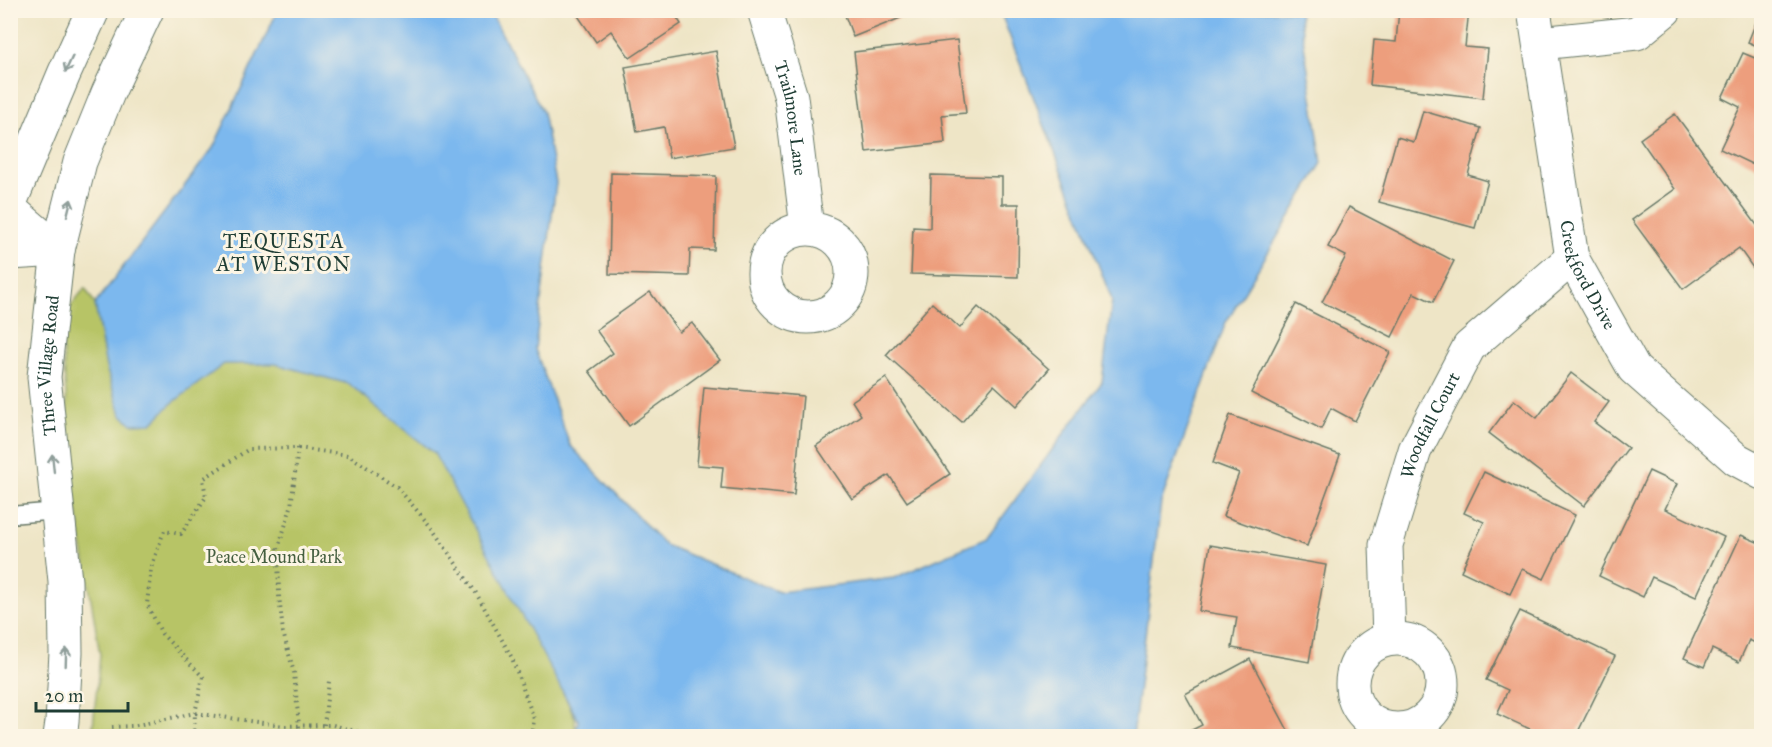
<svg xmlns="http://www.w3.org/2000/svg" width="1772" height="747" font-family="'IM FELL Great Primer',serif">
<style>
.green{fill:#b7c466;stroke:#6b804d;stroke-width:1.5}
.water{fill:#7cb8ee;stroke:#4e7a91;stroke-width:1.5}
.building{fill:#ed9e7d}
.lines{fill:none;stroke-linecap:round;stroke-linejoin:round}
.service-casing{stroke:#677867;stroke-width:19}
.minor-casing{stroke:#677867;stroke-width:35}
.path{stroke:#677867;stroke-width:4;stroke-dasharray:1.5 4.5;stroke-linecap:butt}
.service{stroke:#fff;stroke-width:16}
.minor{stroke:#fff;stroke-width:33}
.oneway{stroke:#8f9e9a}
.labels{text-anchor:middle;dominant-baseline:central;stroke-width:6;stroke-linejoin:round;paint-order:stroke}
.street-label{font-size:18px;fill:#1f3d34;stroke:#fcf5e5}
.park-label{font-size:18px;fill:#455f40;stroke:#fcf5e5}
.neighbourhood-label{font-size:20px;letter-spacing:1.5px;fill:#1f3d34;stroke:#fcf5e5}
</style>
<rect width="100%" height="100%" fill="#fcf5e5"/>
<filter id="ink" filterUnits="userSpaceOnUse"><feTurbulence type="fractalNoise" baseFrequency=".0167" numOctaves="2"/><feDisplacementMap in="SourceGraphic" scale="12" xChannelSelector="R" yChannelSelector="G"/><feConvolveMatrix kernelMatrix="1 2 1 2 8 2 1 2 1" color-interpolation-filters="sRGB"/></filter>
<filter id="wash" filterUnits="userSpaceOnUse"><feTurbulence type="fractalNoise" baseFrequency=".008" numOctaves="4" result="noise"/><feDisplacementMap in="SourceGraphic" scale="24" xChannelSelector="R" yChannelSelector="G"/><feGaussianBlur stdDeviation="1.35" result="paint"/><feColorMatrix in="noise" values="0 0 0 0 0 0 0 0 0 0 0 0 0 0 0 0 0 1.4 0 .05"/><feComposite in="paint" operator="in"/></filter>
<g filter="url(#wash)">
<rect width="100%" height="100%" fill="#eee5c6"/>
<path class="green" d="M85 288 95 304 106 367 121 414 132 424 152 423 171 404 224 364H276L349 384 434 453 512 586 575 718V736H92L100 655 71 474 62 333 68 309Z"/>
<path class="water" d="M278 10 490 11 543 112 556 183 535 349 570 445 665 545 779 592 894 578 987 538 1102 382 1112 300 1000 11H1299L1322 163 1226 322 1161 502 1133 736H576L578 720 434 453 349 384 276 364H224L171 404 152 423 132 424 121 414 106 367 95 304 213 148Z"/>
<g id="blocks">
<g class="building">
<path d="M574 10H672L681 24 630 58 611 31 596 42Z"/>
<path d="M843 10H918V11L853 37Z"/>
<path d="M1399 10H1469L1465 47 1488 49 1483 98 1370 85 1374 40 1396 42Z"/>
<path d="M1761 10H1762V48L1748 42Z"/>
<path d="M957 40 966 113 942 115 945 143 866 152 854 52Z"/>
<path d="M716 51 734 147 669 158 664 127 637 132 625 67Z"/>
<path d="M1743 53 1762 61V169L1720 149 1740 107 1722 98Z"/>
<path d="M1423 111 1481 128 1468 175 1488 181 1475 228 1379 202 1397 137 1414 142Z"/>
<path d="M1675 114 1762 232V262L1753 268 1739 248 1683 289 1632 220 1675 189 1640 139Z"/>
<path d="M611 173 716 176 714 250 690 249 689 276 609 274Z"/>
<path d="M931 175 1002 177V204H1019L1018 277 911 274 913 227 930 228Z"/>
<path d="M1349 207 1454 261 1433 302 1414 293 1392 337 1322 302 1346 256 1328 247Z"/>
<path d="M650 292 679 332 692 323 720 360 629 426 589 371 613 353 596 330Z"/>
<path d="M932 303 960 328 978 307 1049 369 1017 406 994 385 962 422 886 355Z"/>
<path d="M1296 304 1390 352 1355 421 1331 408 1321 429 1251 393Z"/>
<path d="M1571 373 1609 402 1594 422 1628 448 1584 506 1489 433 1514 400 1537 418Z"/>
<path d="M886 378 950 474 907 502 889 475 852 499 816 446 861 415 852 401Z"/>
<path d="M704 387 803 396 794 495 721 488 723 467 697 465Z"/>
<path d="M1230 415 1340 455 1307 546 1223 516 1239 473 1213 463Z"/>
<path d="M1649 471 1677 484 1665 509 1724 537 1696 597 1652 577 1643 597 1599 576Z"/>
<path d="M1484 472 1575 515 1544 579 1522 569 1510 594 1461 571 1484 522 1464 513Z"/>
<path d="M1741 535 1762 544V646L1749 640 1739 662 1712 649 1704 667 1684 658Z"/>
<path d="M1210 545 1326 565 1309 662 1232 648 1237 617 1199 611Z"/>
<path d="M1520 611 1615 656 1576 736H1545L1497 714 1508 690 1486 680Z"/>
<path d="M1250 659 1291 736H1180L1202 725 1185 694Z"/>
</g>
</g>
</g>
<g filter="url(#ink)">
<use href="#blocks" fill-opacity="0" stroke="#677867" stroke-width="1.5"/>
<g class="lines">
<g class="service-casing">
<path id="service" d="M10 515 58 511"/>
</g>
<g class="minor-casing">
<g id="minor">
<path id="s1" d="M764 10 791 97 807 228"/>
<path id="s2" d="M1534 10 1572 258 1634 369 1736 459 1762 473"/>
<path d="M1540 43 1637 33 1665 10"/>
<path d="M10 203 64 74 93 10"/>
<path d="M10 209 58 250"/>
<circle cx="808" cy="273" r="44"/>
<path d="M10 253 58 250"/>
<circle cx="1397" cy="684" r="45"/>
<path id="s3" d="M1389 639 1386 545 1415 450 1469 347 1572 258"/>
<path id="s4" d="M60 736 62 722 66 653 65 581 44 377 58 250 80 162 108 93 147 10"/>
</g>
</g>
<g class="path">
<path d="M298 448 291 507 278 549 279 596 283 632 294 673 299 726 298 736"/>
<path d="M324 725 329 681"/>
<path d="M112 727 132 726 195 713 203 677 162 634 147 604 151 568 164 531 181 534 206 497 203 479 249 449 298 448 348 455 397 487 431 527 476 593 512 658 534 719 532 736"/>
<path d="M194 736 195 713 284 726 333 725 373 736"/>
</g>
<use href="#service" class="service"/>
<use href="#minor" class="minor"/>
</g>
<defs><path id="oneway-shaft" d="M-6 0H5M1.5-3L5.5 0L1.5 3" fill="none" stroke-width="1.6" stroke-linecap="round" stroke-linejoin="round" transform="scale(1.5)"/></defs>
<g class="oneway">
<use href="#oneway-shaft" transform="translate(69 64) rotate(115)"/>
<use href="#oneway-shaft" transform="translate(69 208) rotate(-76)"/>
<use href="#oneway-shaft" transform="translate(53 463) rotate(-96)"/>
<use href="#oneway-shaft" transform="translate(66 657) rotate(-88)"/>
</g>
</g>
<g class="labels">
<g class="street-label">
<text stroke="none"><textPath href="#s1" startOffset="112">Trailmore Lane</textPath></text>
<text stroke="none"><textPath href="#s2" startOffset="272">Creekford Drive</textPath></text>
<text stroke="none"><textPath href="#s4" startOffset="372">Three Village Road</textPath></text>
<text stroke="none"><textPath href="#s3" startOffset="222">Woodfall Court</textPath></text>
</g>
<g class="park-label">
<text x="274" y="557">Peace Mound Park</text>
</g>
<g class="neighbourhood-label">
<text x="284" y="241">TEQUESTA<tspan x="284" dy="23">AT WESTON</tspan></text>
</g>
</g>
<rect width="1772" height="747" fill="none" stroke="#fcf5e5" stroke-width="36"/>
<path d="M36 702v9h92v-9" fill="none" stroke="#1f3d34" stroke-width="3"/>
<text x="45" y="702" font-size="18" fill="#1f3d34" stroke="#fcf5e5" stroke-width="4.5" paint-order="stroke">20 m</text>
</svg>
